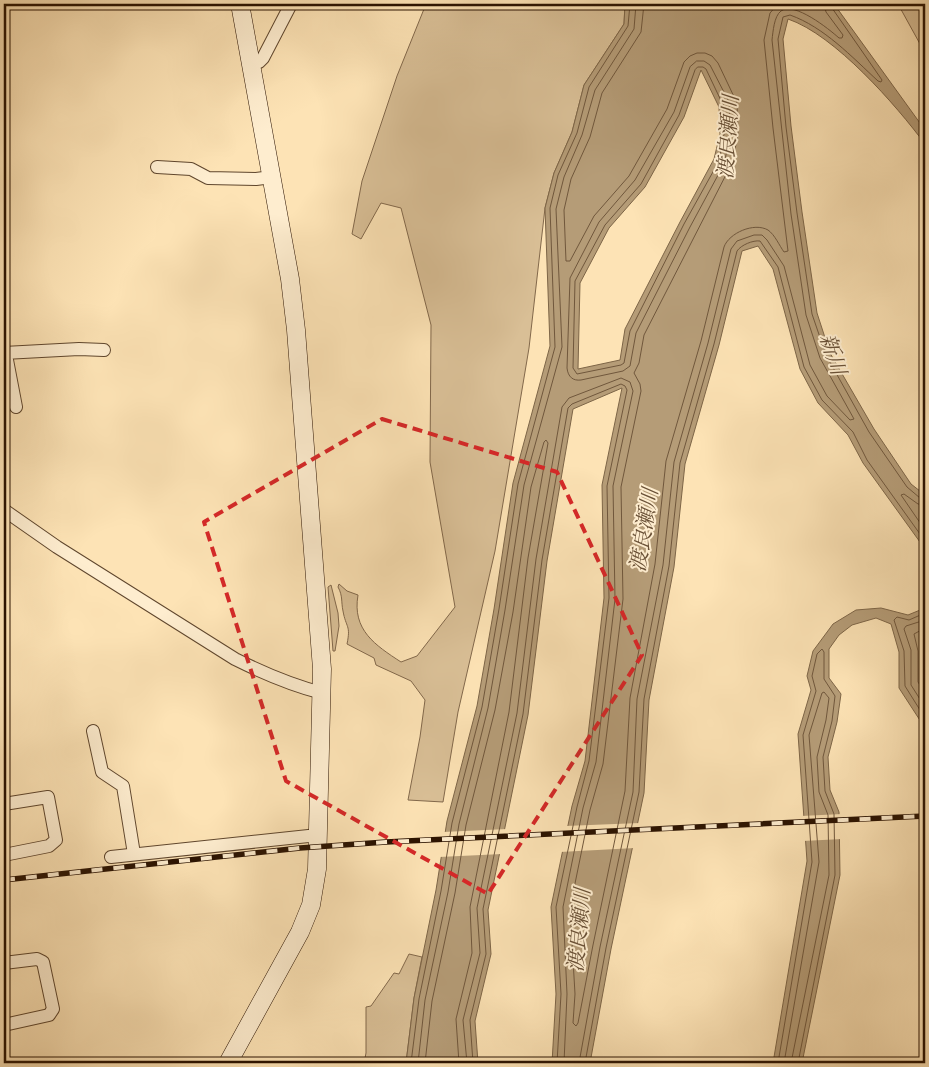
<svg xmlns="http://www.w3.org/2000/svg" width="929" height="1067" font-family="Alegreya,'Noto Serif JP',serif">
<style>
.green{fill:#d9bf96;stroke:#82684b}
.water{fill:#b59c77;stroke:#7d6547;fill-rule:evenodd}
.pier{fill:#fde3b5}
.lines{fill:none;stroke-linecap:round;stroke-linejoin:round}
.shore{stroke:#70573c;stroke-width:1}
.street-casing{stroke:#5f462d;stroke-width:14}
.secondary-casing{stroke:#2a1200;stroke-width:19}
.street{stroke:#feedcf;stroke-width:12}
.secondary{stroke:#feedcf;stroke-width:18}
.rail-casing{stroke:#2a1200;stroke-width:5.5}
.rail{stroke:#feedcf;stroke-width:4;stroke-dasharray:11;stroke-linecap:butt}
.marked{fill:none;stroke:#d62828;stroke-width:4;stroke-dasharray:10 6;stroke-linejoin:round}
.labels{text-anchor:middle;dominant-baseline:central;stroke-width:4;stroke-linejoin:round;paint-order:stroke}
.water-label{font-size:21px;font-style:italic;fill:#695036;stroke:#feedcf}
</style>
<rect width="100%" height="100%" fill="#fde3b5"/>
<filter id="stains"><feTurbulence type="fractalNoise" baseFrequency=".004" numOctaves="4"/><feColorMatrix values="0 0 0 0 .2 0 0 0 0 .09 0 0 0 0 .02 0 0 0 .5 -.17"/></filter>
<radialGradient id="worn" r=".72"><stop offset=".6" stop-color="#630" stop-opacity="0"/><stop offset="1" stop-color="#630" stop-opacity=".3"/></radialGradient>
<g class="green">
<path d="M426 4H625L624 24 584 85 572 132 554 173 545 208 529 348 495 551 458 712 443 802 408 800 420 737 425 700 411 681 376 665 374 658 347 644C351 625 346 628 343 611 341 602 343 596 338 587L339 584 347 591 358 595C352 630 375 645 401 662L417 656 455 607 430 462 431 325 401 208 381 203 361 239 352 234 362 181 397 76Z"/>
<path d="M898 4H925V53Z"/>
<path d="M331 585 338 613 339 626 335 651H333L328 587Z"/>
<path d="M409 954 422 957 414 998 406 1063H364L366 1053V1007L371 1006 394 973 399 974Z"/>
</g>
<g class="water">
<path d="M625 4H834L925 130V144C896 105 835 35 788 19L783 39 791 126 802 212 817 313 830 353 874 429 911 484 925 495V549L863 463 848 435 818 403 800 369 773 269 758 246 742 251 719 345 685 464 674 567 649 700 644 793 611 949 590 1063H552L556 994 551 907 572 806 585 761 604 598 602 485 622 388 573 409 547 561 528 715 488 910 491 954 475 1021 478 1063H406L414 998 436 890 447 821 477 706 494 609 513 483 550 346 545 208 554 173 572 132 584 85 624 24ZM701 70 719 107 720 134 714 159 680 222 625 329 620 360 578 369 580 283 609 228 645 187 684 117Z"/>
<path d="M925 604V728L899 688V652L891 624 876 618 852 625 839 635 829 649V678L841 694 837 722 828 757 830 790 839 812 840 875 802 1063H773L807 861 798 734 811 690 807 676 813 651 833 624 856 610 881 608 908 615 925 608Z"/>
</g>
<g class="pier">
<path d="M842 814V839L803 841 801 816Z"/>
<path d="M640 823 635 848 560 852 565 826Z"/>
<path d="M507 829 502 854 439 857 443 832Z"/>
</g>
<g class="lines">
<g class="shore">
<path d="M644 4 641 32 602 93 590 137 571 179 564 210 566 261H570L594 216 629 176 667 109 684 62 690 56 697 53H705L712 56 718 63 737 103 738 135 732 163 644 335 639 363 634 373 640 384 641 391 621 487 623 599 603 764 590 810 570 908 575 994 573 1023 576 1026 578 1023 593 945 625 791 630 698 655 564 666 461 701 341 724 247C729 233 754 222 768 230 775 235 779 245 784 252L788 251 773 128 764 40 770 13 778 4"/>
<path d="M831 4 832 8 882 80 881 82 878 81C852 57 824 27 790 15L783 17 778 39 786 127 797 213 812 314 826 355 869 432 907 487 920 498 925 499"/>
<path d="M697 61H704L710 65 729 102 730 136 724 164 690 227 636 333 630 366 623 371 581 380C573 381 568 377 567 368L570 278 599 222 635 180 674 112 690 67Z"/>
<path d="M698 67H703L706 69 724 107V134L719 161 684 224 630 331 624 363 621 365 577 374 573 368 575 281 605 225 641 184 679 115 695 70Z"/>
<path d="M925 505 918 504 904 494 901 495 925 530"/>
<path d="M925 613 909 620 897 617 894 620 904 651 905 686 925 718"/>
<path d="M925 620 906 626 904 629 911 650V685L925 707"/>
<path d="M925 628 914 634 918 651V682L925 693"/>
<path d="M411 1063 419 999 441 891 452 823 482 707 499 609 518 484 555 347 550 208 558 175 577 133 589 87 628 26 630 4"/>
<path d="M418 1063 425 1000 448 892 459 824 488 708 505 610 524 485 562 347 556 209 564 177 582 135 595 90 634 29 636 4"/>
<path d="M425 1063 432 1001 455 893 466 825 495 710 513 612 531 487 544 442 546 440 548 443 528 558 509 712 470 907 472 953 456 1019 459 1063"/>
<path d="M467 1063 463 1020 480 953 477 908 517 713 536 559 562 407 569 398 621 378 630 382 633 391 613 486 615 599 596 762 583 808 563 907 567 994 564 1063"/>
<path d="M473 1063 470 1020 486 954 483 909 523 714 542 560 568 408 572 404 621 384 625 386 627 390 607 486 609 598 589 761 577 807 556 907 561 994 557 1063"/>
<path d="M579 1063 600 947 633 792 637 699 663 565 674 462 708 343 731 249 737 241 754 235H762L767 240 784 266 810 365 827 396 850 420 854 419 820 358 806 315 791 214 772 40C773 32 774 16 781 11 794 1 829 29 839 38H842L843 35 826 12 824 4"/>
<path d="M585 1063 606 948 639 792 644 699 669 566 680 463 714 344 737 251C741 245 753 240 760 241L778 267 804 367 822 400 853 432 867 460 925 541"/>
<path d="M778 1063 812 862 803 735 816 691 812 676 817 654 822 649 824 652V679L835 696 832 721 823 757 825 791 834 814 835 875 798 1063"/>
<path d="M784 1063 819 862 809 735 822 693 824 692 829 698 826 720 817 757 819 792 828 815 829 875 791 1063"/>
</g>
<g class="street-casing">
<g id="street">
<path d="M251 65 259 62 263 58 291 4"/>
<path d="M157 167 191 169 208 178 256 179 272 177"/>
<path d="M4 353 79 349 104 350"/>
<path d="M4 356 7 360 16 407"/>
<path d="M4 510 57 547 235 659C263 673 291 685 322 693"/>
<path d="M93 731 102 772 123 786 134 854"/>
<path d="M4 804 48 797 56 840 49 846 4 855"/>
<path d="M111 857 318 835"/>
<path d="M4 963 37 959 43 962 53 1009 49 1015 4 1025"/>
</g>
</g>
<g class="secondary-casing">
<path id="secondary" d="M228 1063 300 932 311 905 317 869 322 669 296 330 290 279 240 4"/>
</g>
<use href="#street" class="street"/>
<use href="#secondary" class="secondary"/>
<g class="rail-casing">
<path id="rail" d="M4 880 300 848 386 842 925 816"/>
</g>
<use href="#rail" class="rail"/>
</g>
<path class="marked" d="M382 419 557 472 642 655 488 894 286 781 204 522Z"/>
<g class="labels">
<g class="water-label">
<text transform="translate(728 137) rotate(-86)">渡良瀬川</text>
<text transform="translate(833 354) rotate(72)">新川</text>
<text transform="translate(644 530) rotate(-81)">渡良瀬川</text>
<text transform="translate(579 930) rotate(-85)">渡良瀬川</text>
</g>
</g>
<rect width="929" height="1067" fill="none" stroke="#fde3b5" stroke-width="20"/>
<rect x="5" y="5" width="919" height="1057" fill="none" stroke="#2a1200" stroke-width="2.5"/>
<rect x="10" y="10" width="909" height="1047" fill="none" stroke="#2a1200"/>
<rect width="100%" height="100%" filter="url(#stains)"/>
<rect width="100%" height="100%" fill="url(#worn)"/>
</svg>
